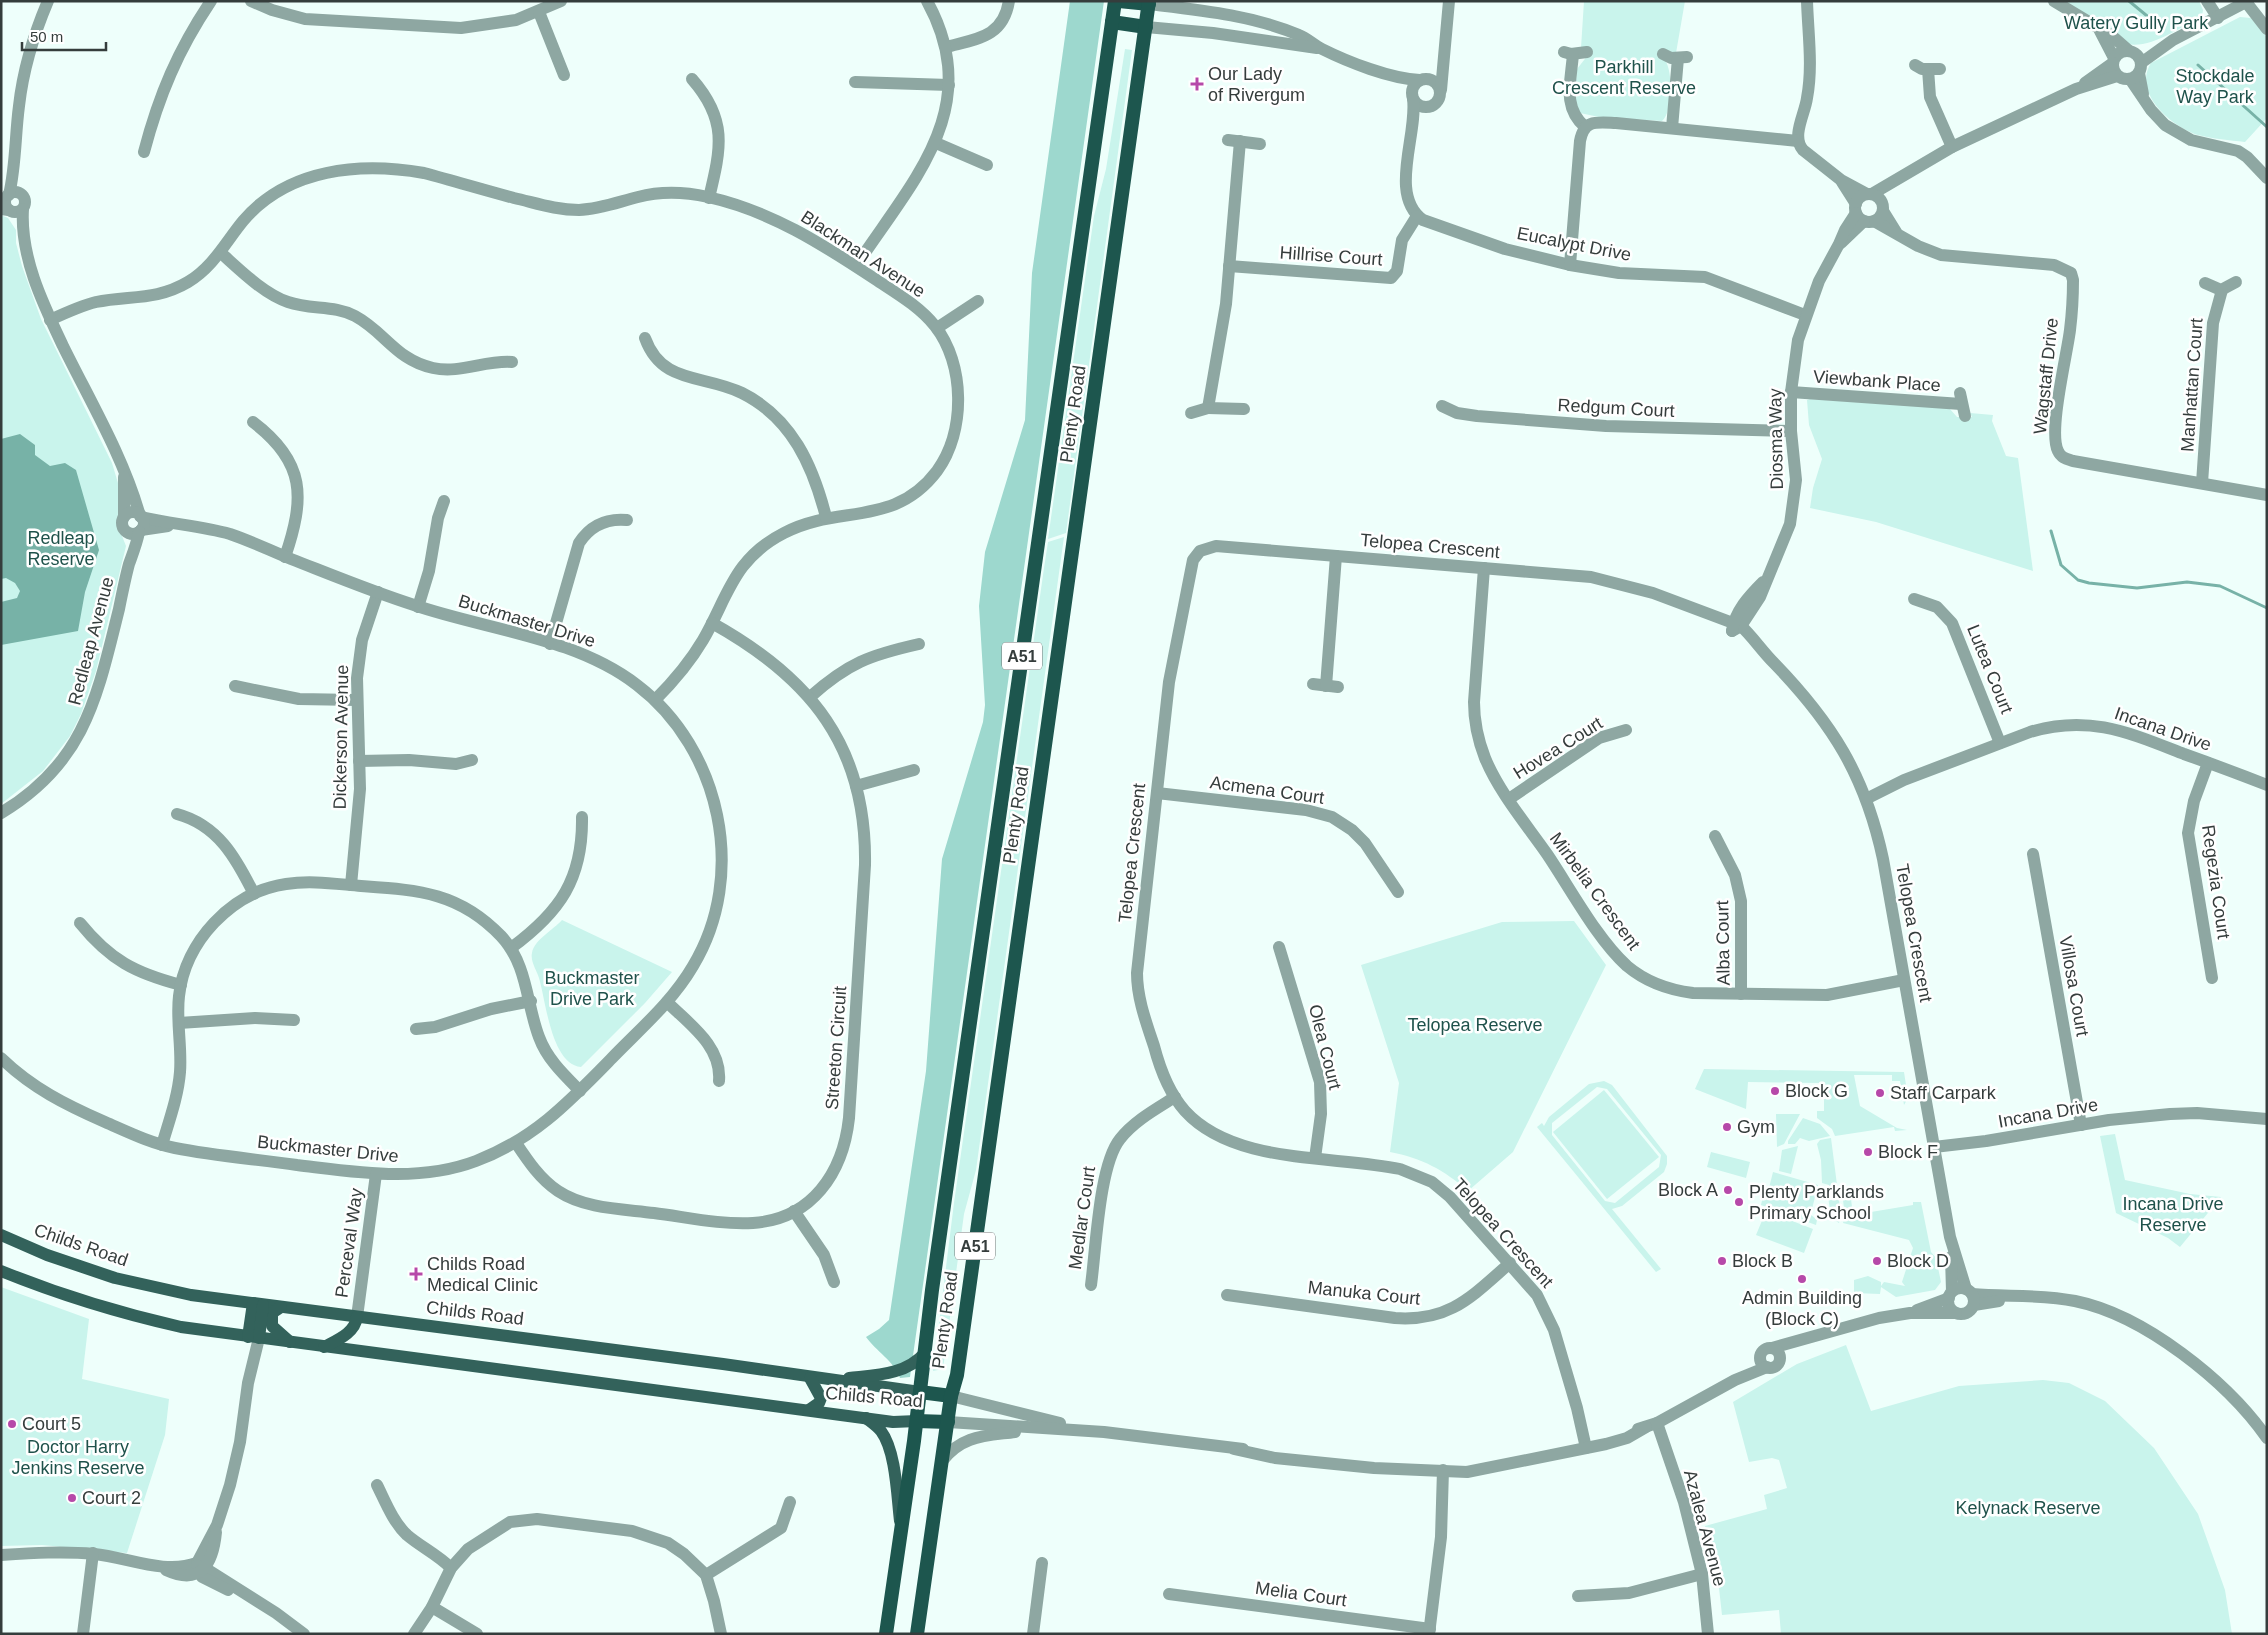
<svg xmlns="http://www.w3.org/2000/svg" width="2268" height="1635" font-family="Helvetica,sans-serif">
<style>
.green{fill:#c9f4ec;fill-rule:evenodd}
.forest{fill:#9dd8ce}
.water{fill:#77b2a7}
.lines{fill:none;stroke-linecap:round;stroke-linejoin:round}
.stream{stroke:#77b2a7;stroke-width:3}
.minor{stroke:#8ea7a2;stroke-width:12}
.tertiary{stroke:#8ea7a2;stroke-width:12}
.primary{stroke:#33625b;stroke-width:12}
.trunk{stroke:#1d564e;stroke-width:14}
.poi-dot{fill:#b649a9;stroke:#fff;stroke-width:2}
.labels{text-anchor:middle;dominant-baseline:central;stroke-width:5;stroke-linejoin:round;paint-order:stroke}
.shield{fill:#fff;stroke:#727776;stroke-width:1}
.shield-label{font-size:16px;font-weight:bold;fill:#353d3c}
.park-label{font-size:18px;fill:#1f524b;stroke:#fff}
.poi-label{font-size:18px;fill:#353d3c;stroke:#fff;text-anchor:start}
.street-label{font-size:18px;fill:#353d3c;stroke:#fff}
</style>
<rect width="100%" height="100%" fill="#eefffb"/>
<g class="green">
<path d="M1584 1H1685L1676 53 1665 60C1673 71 1673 112 1662 121L1599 117 1580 113 1574 103 1577 69 1588 55 1581 48Z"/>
<path d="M2064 1H2199L2203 10 2202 16C2181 27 2151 49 2127 44Z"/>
<path d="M2240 17 2251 18 2267 37V118L2245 142C2229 140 2213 139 2198 135 2172 127 2132 93 2151 63Z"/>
<path d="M1125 49 1132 50 1066 533 1048 539 1094 216 1106 169Z"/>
<path d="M1 215 8 218 16 230V243L22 266 41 319 112 463 121 493V510L118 526 126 546 96 671 81 714 70 736 43 771 1 804Z"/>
<path d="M1810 399 1949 408 1957 417H1972L1970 413 1993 415 1992 421 2006 456 2018 458 2033 571 1876 522 1810 508 1813 488 1822 459 1809 425 1807 400Z"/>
<path d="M1064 537 976 1170 964 1214 943 1369 933 1371 954 1203 1044 568 1048 542Z"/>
<path d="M562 920 672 972 645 1003 581 1067C551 1064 546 1001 539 978 537 971 530 961 532 953 534 940 553 930 562 920Z"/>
<path d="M1574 921 1606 965 1513 1152 1468 1191C1444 1170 1422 1158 1390 1152L1399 1083 1361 965 1502 922Z"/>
<path d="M1704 1069 1904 1072 1908 1098 1904 1105 1900 1081H1892V1075H1854L1860 1106 1897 1128 1907 1130 1895 1131 1894 1127 1835 1136 1832 1129 1817 1118V1111H1824V1083L1748 1082 1746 1109 1695 1089Z"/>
<path d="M1604 1081 1612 1085 1667 1156V1164L1664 1172 1622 1206 1612 1209 1661 1269 1656 1272 1537 1127 1542 1123 1544 1126 1549 1117 1589 1084ZM1597 1087 1607 1089 1661 1155 1659 1167 1615 1203 1605 1201 1552 1135V1123Z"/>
<path d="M1604 1090 1659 1157 1607 1199 1553 1132Z"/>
<path d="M1776 1114H1800L1784 1144 1777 1147Z"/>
<path d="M1803 1118 1820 1124 1830 1136 1809 1141 1800 1138 1795 1144H1788V1141Z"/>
<path d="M2115 1134 2125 1180 2190 1194 2221 1197 2180 1247 2168 1238 2116 1213 2100 1136Z"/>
<path d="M1831 1138 1841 1216 1839 1223C1829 1217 1827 1196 1829 1185L1822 1183 1821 1160 1817 1144 1820 1140Z"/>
<path d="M1798 1146 1791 1174 1779 1171 1782 1150Z"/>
<path d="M1711 1152 1750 1162 1746 1178 1707 1167Z"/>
<path d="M1773 1172 1818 1185 1812 1209 1802 1207 1817 1220 1816 1225 1761 1205 1763 1196H1767Z"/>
<path d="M1851 1199 1853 1215 1913 1205V1202H1921L1931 1252 1936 1258 1941 1282 1935 1290 1896 1297 1881 1287 1880 1294 1854 1293V1280L1868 1276 1881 1282V1286L1884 1282 1905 1286 1902 1282 1913 1248 1909 1240 1843 1223 1845 1216 1843 1200Z"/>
<path d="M1766 1211 1813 1229 1804 1253 1756 1235Z"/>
<path d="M1 1287 89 1319 82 1379 169 1399 165 1435 127 1553 42 1545 1 1546Z"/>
<path d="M1846 1345 1871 1411 1959 1386 2043 1380 2069 1383 2105 1401 2154 1448 2198 1514 2225 1590 2232 1634H1781L1779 1610 1722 1615 1717 1570 1705 1526 1767 1509 1764 1495 1787 1488 1779 1460 1772 1458 1749 1462 1733 1402 1797 1364Z"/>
</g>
<path class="forest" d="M1070 1H1104L910 1377 900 1378C894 1361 876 1351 866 1337L879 1329 889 1320 926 1071 942 859 983 722 985 705 979 606 985 552 1025 420 1032 273Z"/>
<path class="water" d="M20 434 35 445V455L50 466 65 463 76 470 99 550 85 592 78 631 1 645V602L17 598 20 591 15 583 6 578 1 579V439Z"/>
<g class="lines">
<g class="stream">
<path d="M2129 1 2152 20"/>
<path d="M2198 65 2267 127"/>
<path d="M2051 531 2061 565 2078 580 2089 583 2137 588 2187 582 2220 586 2267 608"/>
</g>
<g class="minor">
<path d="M251 1 272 10 305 19 461 28 516 20 561 1"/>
<path d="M1807 1C1808 33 1813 67 1807 98 1805 114 1791 136 1803 150L1841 180 1867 194"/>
<path d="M2054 1 2112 36 2128 50"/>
<path d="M2207 1 2218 18"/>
<path d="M2246 2 2267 29"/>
<path d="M1149 4C1199 10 1252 15 1299 35 1307 38 1314 45 1322 49 1348 62 1391 79 1420 80"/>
<path d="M539 12 564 75"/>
<path d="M1146 27 1213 33 1317 48"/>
<path d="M2100 31 2114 58"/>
<path d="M946 47C976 39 1003 38 1009 1"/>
<path d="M1564 52 1571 54 1587 52"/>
<path d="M1573 54C1571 81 1562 107 1585 127"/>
<path d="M1663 54 1671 58 1687 57"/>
<path d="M1915 65 1922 69H1940"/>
<path d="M1928 69 1930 97 1952 147"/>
<path d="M2139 73 2143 94"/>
<circle cx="1426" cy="93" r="14"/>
<path d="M692 79C728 120 721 148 709 198"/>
<path d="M2130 79 2151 110 2165 125 2191 140 2238 151 2247 157 2267 178"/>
<path d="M855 82 949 85"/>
<path d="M1441 90 1449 1"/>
<path d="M1413 99C1418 135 1388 195 1423 220L1505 249 1570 265 1619 273 1705 277 1805 315"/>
<path d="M1672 128 1678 58"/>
<path d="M1228 140 1260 144"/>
<path d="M1240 141 1226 304 1208 408 1244 409"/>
<path d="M936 143 987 165"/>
<path d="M144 152C159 95 178 50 211 1"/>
<path d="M1842 182 1856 204"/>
<path d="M1 209 9 210"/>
<path d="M1883 211 1896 232"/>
<path d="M1874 221 1918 246 1941 255 2054 265 2071 273 2073 280C2073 297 2072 314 2070 330 2067 355 2048 431 2058 451 2061 458 2067 459 2073 461L2267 495"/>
<path d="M221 253C240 270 264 294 288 302 311 310 334 305 355 316 385 332 396 360 433 368 460 374 485 360 512 362"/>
<path d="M1570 265 1580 141C1584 119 1597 122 1616 123L1798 141"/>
<path d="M856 266C912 181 986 108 927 1"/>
<path d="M1229 266 1391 278 1397 271 1402 240 1417 216"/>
<path d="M2205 283 2221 290 2236 282"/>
<path d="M50 320C65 313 80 306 96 302 129 295 156 301 188 282 213 267 225 243 243 221 288 168 360 162 424 173 454 181 484 190 514 198 536 203 556 210 579 210 600 209 618 202 638 197 661 191 685 192 708 197 771 211 822 244 875 279 896 293 919 306 935 326 965 364 966 431 937 471 894 528 839 504 784 533 733 559 728 597 703 640 690 662 673 682 655 700"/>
<path d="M937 328 978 301"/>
<path d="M645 338C662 385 703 374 742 393 792 418 813 466 826 517"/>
<path d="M1791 392 1961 404"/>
<path d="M1960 393 1965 416"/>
<path d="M1442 406 1457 413 1477 416 1606 426 1791 431"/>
<path d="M1191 413 1208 408"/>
<path d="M253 422C306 462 305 498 285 557"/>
<path d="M2202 483 2213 323 2222 290"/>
<path d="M141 530 168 526"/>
<path d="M1484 568 1474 702C1474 722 1478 740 1485 758 1499 792 1526 824 1547 854 1570 888 1597 939 1627 966 1646 982 1669 990 1693 993L1827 995 1904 980"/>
<path d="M1914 599 1937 607 1952 623 2000 743"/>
<path d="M418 607 429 571 438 518 444 501"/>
<path d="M550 644 579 543C590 526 606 518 627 520"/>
<path d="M1313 684 1338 687"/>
<path d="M235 686 299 699 356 700"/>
<path d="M1326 686 1336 556"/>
<path d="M810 697C848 663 870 655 919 644"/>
<path d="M359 761 409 760 456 764 472 760"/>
<path d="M2208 763 2194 801 2188 833 2212 978"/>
<path d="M856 786 914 770"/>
<path d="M1157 793 1306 810 1332 817 1352 830 1365 843 1398 892"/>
<path d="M1509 799 1599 738 1626 730"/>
<path d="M1866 799 1904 780 2030 732C2089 714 2130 733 2184 754 2212 764 2239 774 2267 785"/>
<path d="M177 814C218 825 236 858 254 894"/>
<path d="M1715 836 1735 875 1741 901V994"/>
<path d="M2033 854 2081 1125"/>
<path d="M351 885 360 789 357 678 362 640 378 592"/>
<path d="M80 923C110 960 135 973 181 985"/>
<path d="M1279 947 1320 1082 1321 1114 1315 1158"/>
<path d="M511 948C560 912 583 879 582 817"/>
<path d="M667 1002C689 1024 722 1046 719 1081"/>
<path d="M179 1023 255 1018 294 1020"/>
<path d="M416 1029 435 1027 491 1009 531 1001"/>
<path d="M1 1058C32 1088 66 1105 105 1122 128 1132 150 1143 175 1148 215 1156 256 1159 297 1165 356 1172 418 1183 476 1161 534 1139 569 1102 612 1058 640 1029 672 1002 693 966 748 875 721 749 637 685 575 637 487 630 414 605 373 592 332 575 291 559 271 551 251 541 230 534 201 526 171 524 141 517"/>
<path d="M516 1143C528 1161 540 1179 558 1191 585 1209 623 1209 654 1213 686 1217 721 1225 753 1223 812 1219 843 1173 849 1118L865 865C867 747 811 678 712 623"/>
<path d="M162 1145C169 1121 178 1097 180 1072 182 1047 176 1021 179 996 185 942 231 892 286 884 311 880 336 884 361 886 418 890 459 892 501 936 528 965 526 1003 539 1037 547 1059 564 1075 580 1091"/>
<path d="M1934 1147 1986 1141 2109 1120 2170 1114 2197 1113 2267 1119"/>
<path d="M794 1211 824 1255 834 1282"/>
<path d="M1091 1285C1096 1249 1099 1165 1120 1139 1134 1121 1156 1109 1175 1097"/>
<path d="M1972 1294C2006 1297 2041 1294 2075 1301 2144 1315 2227 1381 2267 1438"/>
<path d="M1227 1295 1395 1318C1450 1322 1472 1296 1510 1263"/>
<path d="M1974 1305 1999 1301"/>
<path d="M357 1317 376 1174"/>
<path d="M1657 1423 1684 1502 1702 1574 1708 1634"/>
<path d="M1586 1448 1577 1408 1554 1330 1537 1295 1450 1197 1432 1182 1400 1169C1333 1155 1234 1165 1185 1111 1169 1093 1160 1069 1154 1046 1146 1022 1137 998 1137 973L1169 682 1193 560 1200 551 1216 546 1591 577 1653 593 1741 626"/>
<path d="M377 1485C385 1501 393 1522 407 1535 421 1547 437 1554 451 1568"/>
<path d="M1 1555C32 1553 64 1551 94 1554 127 1557 164 1575 197 1563L276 1613 304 1634"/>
<path d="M197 1563 217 1525 230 1485 240 1442 248 1383 259 1338"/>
<path d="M197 1565 202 1577 228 1590"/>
<path d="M166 1570C201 1586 213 1564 216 1532"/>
<path d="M706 1575 781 1528 790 1502"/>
<path d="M1169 1594 1430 1629"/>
<path d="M1578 1596 1629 1593 1702 1574"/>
<path d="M432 1607 477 1634"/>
<path d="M83 1634 93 1553"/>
<path d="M414 1634 432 1607 451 1568 468 1549 510 1522 537 1519 632 1531 668 1543 684 1554 706 1575 714 1601 721 1634"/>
<path d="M1033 1634 1042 1563"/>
<path d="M1429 1634 1441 1537 1443 1470"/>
</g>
<g class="tertiary">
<circle cx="2127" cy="65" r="14"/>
<path d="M2141 63 2173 40 2248 1"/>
<path d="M2085 83 2113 63"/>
<circle cx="15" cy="202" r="10"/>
<path d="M1872 194 1952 147 2076 89 2117 76"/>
<circle cx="1869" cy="208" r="14"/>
<path d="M9 195C16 165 15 136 19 106 23 70 34 34 48 1"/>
<path d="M23 209C20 257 43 304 63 346 90 401 123 456 140 516"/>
<path d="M1841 243 1864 221"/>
<path d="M124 477V517"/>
<circle cx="133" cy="523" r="11"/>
<path d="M1741 626C1752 636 1762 651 1774 663 1832 723 1865 775 1883 859L1950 1237 1966 1289"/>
<path d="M1732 631 1741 626 1760 597 1790 524 1796 480 1791 431V392L1798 340 1819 281 1839 244 1845 230 1856 213"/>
<path d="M1732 631C1735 611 1749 596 1763 582"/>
<path d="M1 813C85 763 97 697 119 609 122 594 125 579 129 564 133 553 137 543 139 532"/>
<path d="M1951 1257 1952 1291"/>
<circle cx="1961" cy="1301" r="13"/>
<path d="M1917 1310 1949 1298"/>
<path d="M1772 1348 1879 1318 1910 1313H1956"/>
<circle cx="1770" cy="1358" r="10"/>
<path d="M951 1396 1060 1423"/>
<path d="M948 1422 1104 1432 1243 1449"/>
<path d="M1638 1429 1657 1423 1735 1380 1767 1367"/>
<path d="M1234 1449 1275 1458 1374 1468 1467 1472 1606 1444 1627 1438 1646 1427"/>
<path d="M942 1461C962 1435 985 1436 1015 1432"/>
</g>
<g class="primary">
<path d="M1 1235 47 1255 115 1278 191 1295 723 1364 920 1392"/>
<path d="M1 1271C60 1295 119 1313 181 1327L893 1422 917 1421"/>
<path d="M281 1307 272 1313V1326L290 1342"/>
<path d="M248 1337 253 1303"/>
<path d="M259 1338 263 1305"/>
<path d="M324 1347C337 1340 355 1333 357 1317"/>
<path d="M849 1378C876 1375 906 1375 925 1353"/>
<path d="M809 1410 819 1403 821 1398 810 1378"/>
<path d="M866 1418C871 1422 877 1426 881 1431 896 1451 897 1496 900 1521"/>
</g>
<g class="trunk">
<path d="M1119 1 1149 4"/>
<path d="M1112 22 1146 27"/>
<path d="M920 1392 951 1396"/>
<path d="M917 1421 948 1422"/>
<path d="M886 1634 914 1441 932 1290 1115 1"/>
<path d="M917 1634 951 1396 957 1375 1149 1"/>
</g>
</g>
<g class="poi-dot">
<path d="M1194.5 76.5h5v5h5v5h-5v5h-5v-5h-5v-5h5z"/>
<circle cx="1775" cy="1091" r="5"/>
<circle cx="1880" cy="1093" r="5"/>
<circle cx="1727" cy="1127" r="5"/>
<circle cx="1868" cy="1152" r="5"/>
<circle cx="1728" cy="1190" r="5"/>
<circle cx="1739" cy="1202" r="5"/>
<circle cx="1722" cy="1261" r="5"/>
<circle cx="1877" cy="1261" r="5"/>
<path d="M413.5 1266.5h5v5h5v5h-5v5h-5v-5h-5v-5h5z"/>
<circle cx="1802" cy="1279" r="5"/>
<circle cx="12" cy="1424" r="5"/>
<circle cx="72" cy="1498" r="5"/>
</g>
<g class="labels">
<g class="shield">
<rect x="1002" y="642.5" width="40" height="27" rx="4"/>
<rect x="955" y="1232.5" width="40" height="27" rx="4"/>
</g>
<g class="shield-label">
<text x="1022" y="656">A51</text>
<text x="975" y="1246">A51</text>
</g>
<g class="park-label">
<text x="2136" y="23">Watery Gully Park</text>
<text x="1624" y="67">Parkhill<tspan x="1624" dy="21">Crescent Reserve</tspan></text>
<text x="2215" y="76">Stockdale<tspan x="2215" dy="21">Way Park</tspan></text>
<text x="61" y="538">Redleap<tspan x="61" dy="21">Reserve</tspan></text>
<text x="592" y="978">Buckmaster<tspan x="592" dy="21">Drive Park</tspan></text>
<text x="1475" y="1025">Telopea Reserve</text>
<text x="2173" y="1204">Incana Drive<tspan x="2173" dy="21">Reserve</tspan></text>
<text x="78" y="1447">Doctor Harry<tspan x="78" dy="21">Jenkins Reserve</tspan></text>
<text x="2028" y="1508">Kelynack Reserve</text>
</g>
<g class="poi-label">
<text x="1208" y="74">Our Lady<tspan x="1208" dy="21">of Rivergum</tspan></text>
<text x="1785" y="1091">Block G</text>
<text x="1890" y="1093">Staff Carpark</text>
<text x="1737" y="1127">Gym</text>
<text x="1878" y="1152">Block F</text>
<text x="1718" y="1190" text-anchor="end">Block A</text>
<text x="1749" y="1192">Plenty Parklands<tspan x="1749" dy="21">Primary School</tspan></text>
<text x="1732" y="1261">Block B</text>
<text x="1887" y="1261">Block D</text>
<text x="427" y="1264">Childs Road<tspan x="427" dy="21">Medical Clinic</tspan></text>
<text x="1802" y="1298" text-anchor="middle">Admin Building<tspan x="1802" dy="21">(Block C)</tspan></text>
<text x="22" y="1424">Court 5</text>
<text x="82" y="1498">Court 2</text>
</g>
<g class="street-label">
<text transform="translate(1574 244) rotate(11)">Eucalypt Drive</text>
<text transform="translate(863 254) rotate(33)">Blackman Avenue</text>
<text transform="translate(1331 256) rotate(4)">Hillrise Court</text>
<text transform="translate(2046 376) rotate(-84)">Wagstaff Drive</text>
<text transform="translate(1877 381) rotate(4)">Viewbank Place</text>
<text transform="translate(2192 385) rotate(-86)">Manhattan Court</text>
<text transform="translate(1616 408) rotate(3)">Redgum Court</text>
<text transform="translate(1073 414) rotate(-82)">Plenty Road</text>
<text transform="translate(1776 439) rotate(-91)">Diosma Way</text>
<text transform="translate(1430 546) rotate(5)">Telopea Crescent</text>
<text transform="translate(527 621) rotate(17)">Buckmaster Drive</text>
<text transform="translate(91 641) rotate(-75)">Redleap Avenue</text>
<text transform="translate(1990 669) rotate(68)">Lutea Court</text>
<text transform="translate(2163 729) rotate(19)">Incana Drive</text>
<text transform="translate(341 737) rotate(-89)">Dickerson Avenue</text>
<text transform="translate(1558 748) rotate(-32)">Hovea Court</text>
<text transform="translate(1267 790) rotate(8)">Acmena Court</text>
<text transform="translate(1016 815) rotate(-82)">Plenty Road</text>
<text transform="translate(1132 853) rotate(-84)">Telopea Crescent</text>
<text transform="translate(2216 882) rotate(82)">Regezia Court</text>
<text transform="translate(1595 891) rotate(54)">Mirbelia Crescent</text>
<text transform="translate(1914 933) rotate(80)">Telopea Crescent</text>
<text transform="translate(1723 943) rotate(-91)">Alba Court</text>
<text transform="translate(2074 986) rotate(80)">Villosa Court</text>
<text transform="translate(1325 1047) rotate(76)">Olea Court</text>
<text transform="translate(836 1048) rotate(-86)">Streeton Circuit</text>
<text transform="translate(2048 1113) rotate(-10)">Incana Drive</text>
<text transform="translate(328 1149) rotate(6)">Buckmaster Drive</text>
<text transform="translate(1082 1218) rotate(-82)">Medlar Court</text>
<text transform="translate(1503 1233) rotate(48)">Telopea Crescent</text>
<text transform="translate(349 1243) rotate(-82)">Perceval Way</text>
<text transform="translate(81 1245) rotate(19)">Childs Road</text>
<text transform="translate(1364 1293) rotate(6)">Manuka Court</text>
<text transform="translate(475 1313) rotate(7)">Childs Road</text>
<text transform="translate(945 1320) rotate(-82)">Plenty Road</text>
<text transform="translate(874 1397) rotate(5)">Childs Road</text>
<text transform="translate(1705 1528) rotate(75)">Azalea Avenue</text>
<text transform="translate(1301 1594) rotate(8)">Melia Court</text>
</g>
</g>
<rect width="2268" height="1635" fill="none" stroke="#353d3c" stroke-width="5"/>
<path d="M22 42v8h84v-8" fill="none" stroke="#353d3c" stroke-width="2.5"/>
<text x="30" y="42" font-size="15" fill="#353d3c" stroke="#ffffff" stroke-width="4" paint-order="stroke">50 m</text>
</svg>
